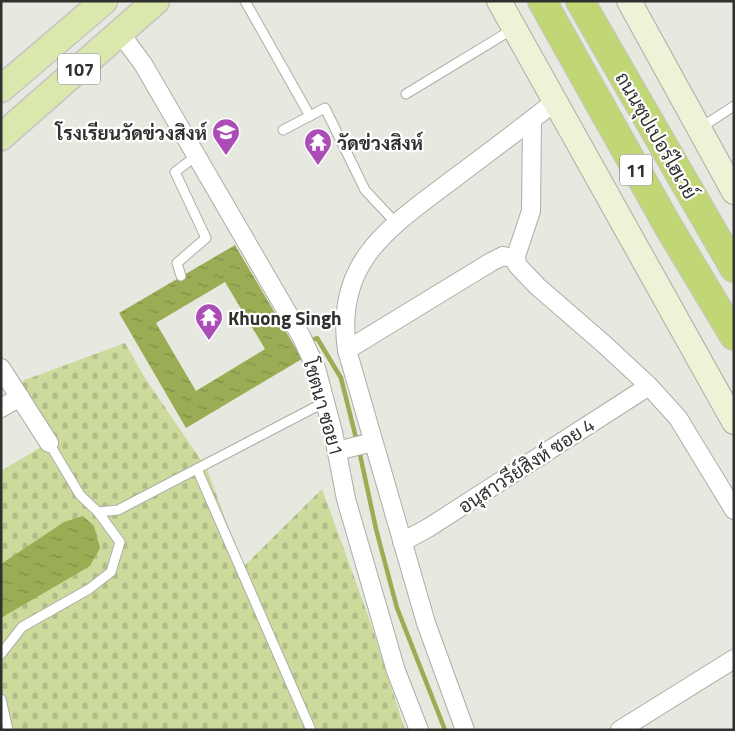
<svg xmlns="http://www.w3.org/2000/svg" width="735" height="731" font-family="'Titillium Web',Sarabun,sans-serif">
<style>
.cemetery{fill:url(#cemetery-stones)}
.water{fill:url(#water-ripples);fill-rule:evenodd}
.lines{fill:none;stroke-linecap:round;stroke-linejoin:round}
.stream{stroke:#9aad55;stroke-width:4.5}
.lane-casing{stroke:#acaea6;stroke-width:11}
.street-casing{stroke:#acaea6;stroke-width:20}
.secondary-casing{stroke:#acaea6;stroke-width:26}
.primary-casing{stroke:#c5c5c4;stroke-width:29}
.highway-casing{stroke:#c5c5c4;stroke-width:30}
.lane{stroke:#fff;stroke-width:9}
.street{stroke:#fff;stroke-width:18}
.secondary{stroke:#ecf3d6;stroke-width:24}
.primary{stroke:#dae7ad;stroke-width:26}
.highway{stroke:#c1d776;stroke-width:28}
.labels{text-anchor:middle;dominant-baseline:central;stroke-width:4.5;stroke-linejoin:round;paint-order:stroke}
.shield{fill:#fff;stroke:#6e6f6d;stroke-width:1}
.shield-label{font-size:18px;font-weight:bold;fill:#30312e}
.poi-label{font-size:19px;font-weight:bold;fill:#30312e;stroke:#fff;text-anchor:start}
.street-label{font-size:19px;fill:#30312e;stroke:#fff}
</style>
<defs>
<pattern id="cemetery-stones" width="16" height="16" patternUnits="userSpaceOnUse" patternTransform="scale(1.25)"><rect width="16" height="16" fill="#ccdb9c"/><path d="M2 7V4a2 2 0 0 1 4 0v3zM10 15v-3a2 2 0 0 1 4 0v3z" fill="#b0bc87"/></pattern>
<pattern id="water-ripples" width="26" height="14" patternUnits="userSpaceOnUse" patternTransform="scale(1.25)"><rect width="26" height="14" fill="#9aad55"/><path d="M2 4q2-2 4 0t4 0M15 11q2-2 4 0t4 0" fill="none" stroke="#7e8d47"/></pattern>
</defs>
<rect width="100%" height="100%" fill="#e7e9e1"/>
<path class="cemetery" d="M125 343 145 378 207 469 243 567 322 489 370 621 405 730H1V471L43 446 22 381Z"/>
<g class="water">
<path d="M235 245 302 359 186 428 119 313ZM225 282 265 349 196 391 156 323Z"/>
<path d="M83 516 94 526 100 548 90 566 1 618V564L64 522Z"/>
</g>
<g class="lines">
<g class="stream">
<path d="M308 342 317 338 341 378 357 442"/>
<path d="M359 450 376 529 397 608 445 730"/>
</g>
<g class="lane-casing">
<g id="lane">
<path d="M245 1 310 116"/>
<path d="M406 94 513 29"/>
<path d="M700 128 734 106"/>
<path d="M283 130 325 108 365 190 396 223"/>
<path d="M181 276 177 263 206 238 175 172 196 156"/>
<path d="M49 443 80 495 98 512 118 510 325 402"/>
<path d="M197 469 311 730"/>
<path d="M1 654 22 627 89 589 111 572 120 542 98 512"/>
<path d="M1 699 8 730"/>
</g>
</g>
<g class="street-casing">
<g id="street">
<path d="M120 33 143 64 301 336 316 368 333 432 346 499 396 671 419 730"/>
<path d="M532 120 531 211 516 256 517 265 537 286 605 345 649 386 678 418 734 510"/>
<path d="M347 350 491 262 503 256 515 259"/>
<path d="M1 368 49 443"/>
<path d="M1 408 20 397"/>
<path d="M337 451 373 442"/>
<path d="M402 542 428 528 649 386"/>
<path d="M465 730 426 623 347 350C334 261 390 227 452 180 487 154 521 128 556 101"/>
<path d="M620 730 734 659"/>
</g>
</g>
<g class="secondary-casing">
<g id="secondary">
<path d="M499 1 734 422"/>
<path d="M629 1 734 192"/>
</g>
</g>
<g class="primary-casing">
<g id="primary">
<path d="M1 89 104 1"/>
<path d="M1 137 156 1"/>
</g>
</g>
<g class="highway-casing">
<g id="highway">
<path d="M542 1 668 226 734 336"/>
<path d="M580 1 734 268"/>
</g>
</g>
<use href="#lane" class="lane"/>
<use href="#street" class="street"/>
<use href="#secondary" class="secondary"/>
<use href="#primary" class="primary"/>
<use href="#highway" class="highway"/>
</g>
<defs>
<g id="school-pin" transform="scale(1.4375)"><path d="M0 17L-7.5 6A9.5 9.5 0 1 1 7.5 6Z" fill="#ac4db7" stroke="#fff"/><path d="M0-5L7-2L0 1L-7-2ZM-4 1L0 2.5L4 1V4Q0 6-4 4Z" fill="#fff"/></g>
<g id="temple-pin" transform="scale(1.4375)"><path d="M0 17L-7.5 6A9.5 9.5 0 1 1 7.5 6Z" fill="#ac4db7" stroke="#fff"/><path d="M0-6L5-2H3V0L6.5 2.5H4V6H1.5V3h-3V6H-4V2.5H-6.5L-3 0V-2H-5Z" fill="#fff"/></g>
</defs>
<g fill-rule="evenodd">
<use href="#school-pin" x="226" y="132"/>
<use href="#temple-pin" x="318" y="142"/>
<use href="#temple-pin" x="209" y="317"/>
</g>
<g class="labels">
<g class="shield">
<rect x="58" y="53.5" width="42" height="31" rx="4"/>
<rect x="620" y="154.5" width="32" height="31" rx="4"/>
</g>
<g class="shield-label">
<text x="79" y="69">107</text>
<text x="636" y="170">11</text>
</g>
<g class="poi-label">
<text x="207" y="132" text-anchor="end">โรงเรียนวัดข่วงสิงห์</text>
<text x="337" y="142">วัดข่วงสิงห์</text>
<text x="228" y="317">Khuong Singh</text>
</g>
<g class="street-label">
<text transform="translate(657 135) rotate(60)">ถนนซุปเปอร์ไฮเวย์</text>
<text transform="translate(324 407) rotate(74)">โชตนา ซอย1</text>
<text transform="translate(526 465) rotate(-33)">อนุสาวรีย์สิงห์ ซอย 4</text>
</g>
</g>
<rect width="735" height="731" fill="none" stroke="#30312e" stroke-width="5"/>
</svg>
